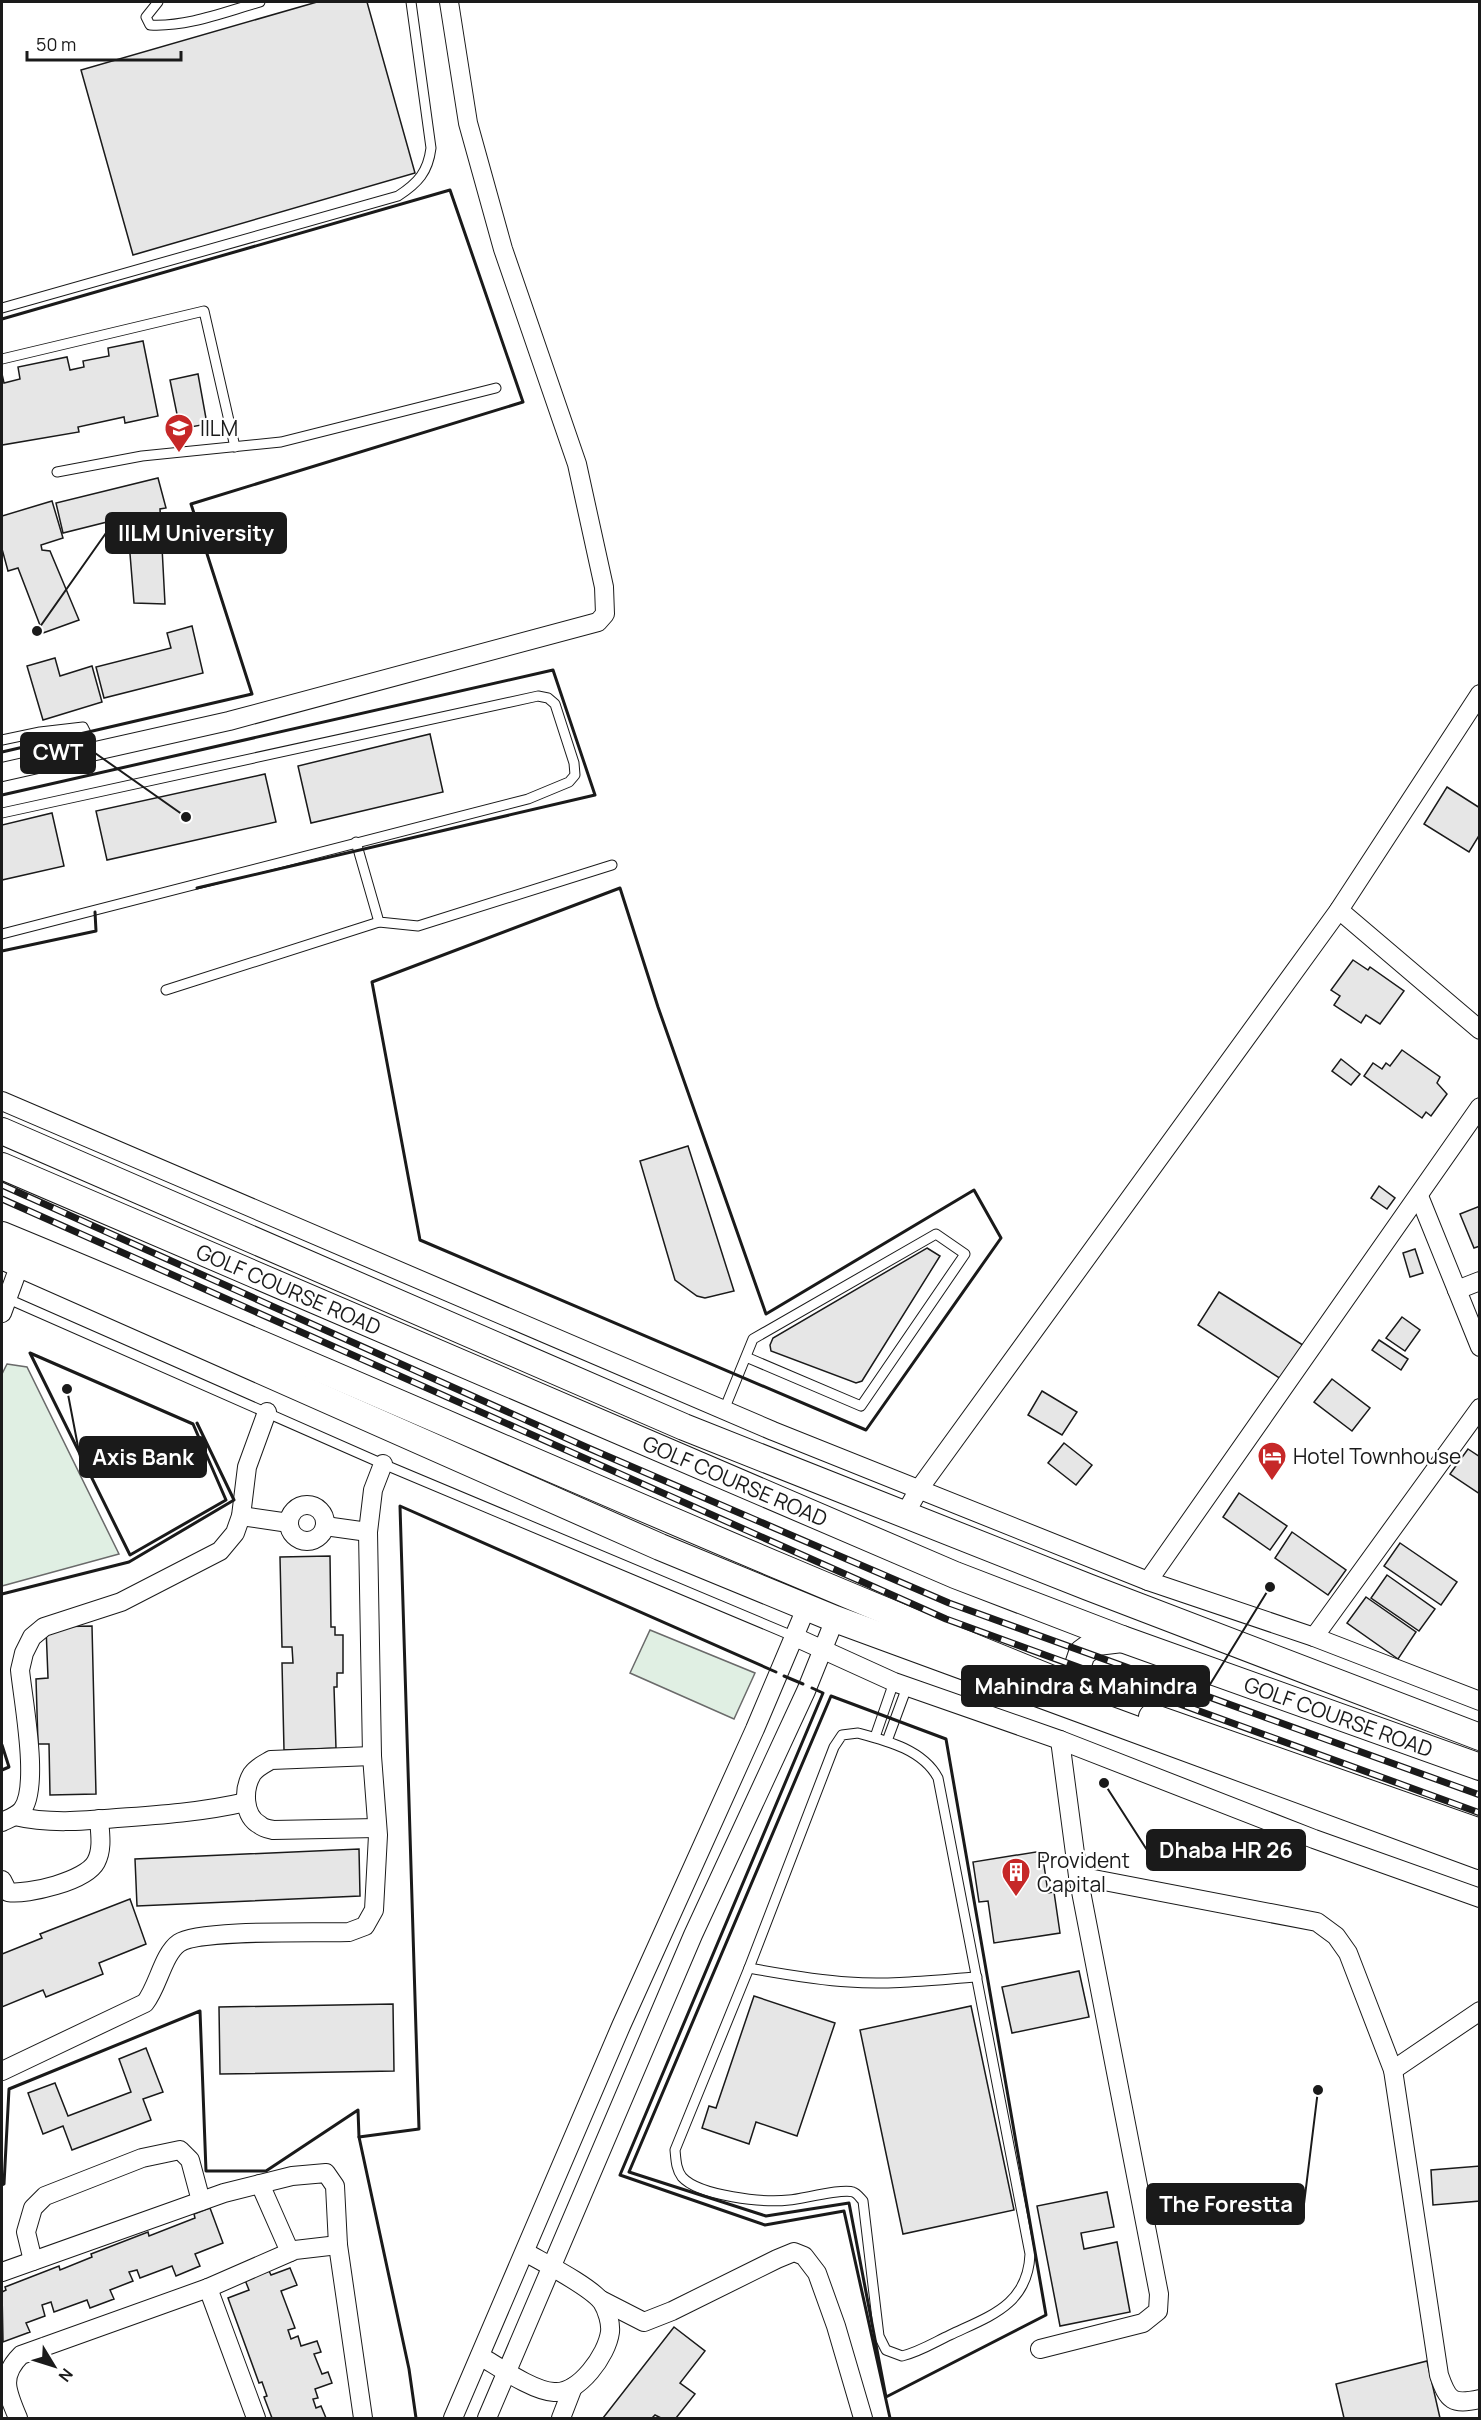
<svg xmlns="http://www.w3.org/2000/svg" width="1481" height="2420" font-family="Manrope,sans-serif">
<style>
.green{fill:#e0efe3;stroke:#6a6a6a;stroke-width:1.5}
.building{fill:#e6e6e6;stroke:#1a1a1a;stroke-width:1.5}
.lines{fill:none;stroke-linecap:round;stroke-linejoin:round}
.lane-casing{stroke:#1a1a1a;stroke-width:11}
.street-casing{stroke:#1a1a1a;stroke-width:20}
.secondary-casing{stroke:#1a1a1a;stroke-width:28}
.lane{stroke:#fff;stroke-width:9}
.street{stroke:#fff;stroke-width:18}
.secondary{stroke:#fff;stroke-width:26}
.rail-casing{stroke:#1a1a1a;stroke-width:7}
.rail{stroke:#fff;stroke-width:4.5;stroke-dasharray:14;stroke-linecap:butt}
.wall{stroke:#1a1a1a;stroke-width:3}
.labels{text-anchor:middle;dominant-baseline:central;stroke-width:4.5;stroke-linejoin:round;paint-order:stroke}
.poi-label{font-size:21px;fill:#1a1a1a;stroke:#fff;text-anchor:start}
.street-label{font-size:21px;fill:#1a1a1a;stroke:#fff}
.leader{fill:none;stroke:#1a1a1a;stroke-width:2}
.callout-dot{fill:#1a1a1a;stroke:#fff;stroke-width:2}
.callout{fill:#1a1a1a;stroke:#1a1a1a;stroke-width:2}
.callout-label{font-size:22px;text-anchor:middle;font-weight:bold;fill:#fff}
</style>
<rect width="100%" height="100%" fill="#fff"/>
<g class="green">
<path d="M7 1364 27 1367 119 1554 2 1586V1374Z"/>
<path d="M650 1630 755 1673 734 1719 630 1673Z"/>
</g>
<g class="building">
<path d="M317 2H367L415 173 133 255 81 70Z"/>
<path d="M143 341 158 416 125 423 124 417 78 427 79 432 2 445V374L4 383 20 379 18 367 67 357 70 370 84 367 83 361 109 356 108 348Z"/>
<path d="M198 374 207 424 180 429 170 380Z"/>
<path d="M158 478 166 508 160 509 165 604 134 603 127 517 63 533 56 503Z"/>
<path d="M52 501 63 538 41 545 42 550 50 551 79 620 43 633 18 568 8 571 2 549V516Z"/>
<path d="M192 626 203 673 104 698 96 667 171 648 167 633Z"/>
<path d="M55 658 60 676 92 666 102 702 43 720 27 666Z"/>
<path d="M430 734 443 792 311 823 298 766Z"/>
<path d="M265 774 276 822 107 860 96 811Z"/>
<path d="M1447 787 1480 808V834L1469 852 1424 824Z"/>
<path d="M52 813 64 866 2 880V825Z"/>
<path d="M1353 960 1368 970 1370 967 1404 991 1380 1024 1366 1015 1361 1023 1334 1005 1340 996 1331 990Z"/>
<path d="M1402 1050 1440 1077 1437 1083 1447 1094 1431 1116 1426 1112 1422 1118 1364 1076 1373 1063 1382 1069 1386 1063 1390 1066Z"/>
<path d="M1341 1059 1360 1074 1351 1085 1332 1071Z"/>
<path d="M688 1146 734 1291 705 1298 697 1296 675 1280 640 1161Z"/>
<path d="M1379 1186 1395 1198 1387 1209 1371 1198Z"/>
<path d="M1480 1206V1246L1474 1248 1460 1214Z"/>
<path d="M927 1248 940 1256 862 1381 856 1383 771 1351 770 1345 773 1338Z"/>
<path d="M1415 1249 1423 1273 1410 1277 1403 1253Z"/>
<path d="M1219 1292 1306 1347 1284 1381 1198 1325Z"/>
<path d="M1402 1317 1420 1330 1405 1351 1386 1338Z"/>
<path d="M1379 1340 1408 1359 1401 1370 1372 1350Z"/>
<path d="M1332 1379 1370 1408 1352 1431 1314 1402Z"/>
<path d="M1042 1391 1077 1412 1062 1435 1028 1415Z"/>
<path d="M1064 1443 1092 1465 1076 1485 1048 1463Z"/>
<path d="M1468 1449 1480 1457V1494L1450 1474Z"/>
<path d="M1239 1493 1287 1526 1270 1550 1223 1517Z"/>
<path d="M1292 1532 1346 1570 1328 1595 1275 1558Z"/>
<path d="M1400 1543 1457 1582 1441 1605 1384 1566Z"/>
<path d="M330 1556 331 1627H335V1635H343V1673H337V1687H334L336 1748 284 1750 282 1663H293L292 1647H282L280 1557Z"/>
<path d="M1387 1575 1435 1609 1419 1631 1371 1598Z"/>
<path d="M1366 1597 1416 1632 1398 1659 1347 1623Z"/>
<path d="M92 1626 96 1794 50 1795 49 1744H38L36 1679 48 1678 46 1627Z"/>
<path d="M359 1849 360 1896 137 1906 135 1859Z"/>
<path d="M1042 1851 1048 1893 1054 1892 1060 1933 994 1943 988 1901 979 1902 973 1862Z"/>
<path d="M130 1899 146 1944 99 1963 103 1974 46 1997 43 1990 2 2007V1954L42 1938 40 1934Z"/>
<path d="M1079 1971 1089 2017 1012 2033 1002 1987Z"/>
<path d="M754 1996 835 2023 797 2136 756 2122 749 2144 702 2128 709 2106 716 2108Z"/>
<path d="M393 2004 394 2071 220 2074 219 2007Z"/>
<path d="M971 2006 1014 2210 903 2234 860 2030Z"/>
<path d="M146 2048 163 2092 143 2099 151 2120 72 2150 63 2126 43 2134 28 2093 55 2083 68 2116 131 2092 119 2059Z"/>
<path d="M1480 2166V2201L1433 2205 1431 2170Z"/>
<path d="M1107 2192 1114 2227 1081 2233 1084 2249 1117 2242 1130 2312 1060 2326 1037 2206Z"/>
<path d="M210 2208 223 2243 195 2254 200 2266 176 2276 172 2266 140 2278 137 2270 129 2272 133 2281 110 2290 114 2299 90 2308 87 2300 54 2312 51 2302 42 2305 45 2316 26 2323 30 2332 3 2342 2 2292 6 2290 5 2287 59 2266 60 2270 92 2257 91 2254 148 2232 149 2236 195 2218 194 2214Z"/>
<path d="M290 2268 297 2285 281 2291 295 2328 288 2330 291 2339 298 2336 301 2346 317 2341 321 2352 314 2354 322 2374 328 2372 332 2383 315 2389 318 2398 313 2399 316 2408 321 2406 326 2418H272L264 2397 267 2396 262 2382 259 2383 228 2298 249 2290 245 2280 269 2271 271 2275Z"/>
<path d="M674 2327 705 2351 680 2383 695 2394 676 2418H661L655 2415 652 2418H603Z"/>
<path d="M1427 2361 1440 2418H1344L1336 2384Z"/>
</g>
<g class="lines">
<g class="lane-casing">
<g id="lane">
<path d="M158 2 146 17 150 25C188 27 224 12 260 2"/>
<path d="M2 308 398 196C418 183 428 172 431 148L411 2"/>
<path d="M2 359 204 311 235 447"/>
<path d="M57 472 142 456 281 442 496 388"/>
<path d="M2 740 40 732 83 727 95 751"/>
<path d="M2 813 538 696 548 698 555 704 574 763 575 775 569 782 528 799 2 934"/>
<path d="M356 842 379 922 418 926 612 865"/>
<path d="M166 990 379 922"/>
<path d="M6 1298 383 1464 795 1637"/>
<path d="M724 1410 753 1339 936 1234 965 1254 861 1406 746 1357"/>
<path d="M858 1733C888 1741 923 1750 938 1778L1030 2254C1028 2305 990 2316 950 2335 935 2342 919 2352 902 2356L886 2350 879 2336 863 2201C860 2198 857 2193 853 2192 843 2188 802 2199 789 2200 764 2203 699 2196 682 2177 676 2169 676 2160 675 2150L749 1968 834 1747 842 1735Z"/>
<path d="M875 1737 894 1682"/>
<path d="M887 1741 907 1687"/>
<path d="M749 1968C782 1974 815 1980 849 1982 891 1985 934 1980 977 1977"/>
</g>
</g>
<g class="street-casing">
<g id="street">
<path d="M2 772 229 721 598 622 605 614 604 587 577 464 503 249 468 123 449 2"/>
<path d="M1339 910 1480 1030"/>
<path d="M2 1101 773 1431 1148 1581 1314 1637 1480 1701"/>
<path d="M1419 1196 1480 1347"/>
<path d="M1457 1290 1480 1281"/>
<path d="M2 1313 24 1253"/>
<circle cx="307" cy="1523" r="18"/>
<path d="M905 1514 919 1489 1339 910 1480 694"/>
<path d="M241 1516 289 1523"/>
<path d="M325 1526 368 1532"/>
<path d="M1148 1581 1480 1107"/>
<path d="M795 1637 894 1682 1060 1740 1314 1839 1480 1898"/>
<path d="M1314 1637 1480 1408"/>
<path d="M372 1756 271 1760C264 1764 257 1767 252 1774 243 1789 243 1816 260 1825 263 1828 269 1829 273 1830L377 1828"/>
<path d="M15 1816C48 1824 83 1821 117 1818 160 1815 203 1812 246 1802"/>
<path d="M2 1822C8 1819 17 1816 22 1810 40 1787 23 1701 20 1670L24 1653 32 1637 44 1627 121 1602 220 1551 235 1533 241 1516 247 1467 267 1412"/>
<path d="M1078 1876 1317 1922 1336 1936 1348 1953 1393 2070 1439 2375C1448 2401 1452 2405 1480 2399"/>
<path d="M2 1880 8 1892C28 1895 86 1881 96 1862 103 1849 100 1833 99 1819"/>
<path d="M1393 2070 1480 2011"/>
<path d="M2 2071 145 2003C158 1987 163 1954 179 1943 199 1929 318 1933 349 1932L365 1926 374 1910 378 1835 372 1756 368 1532 373 1490 383 1464"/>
<path d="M260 2184 290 2252"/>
<path d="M33 2261 26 2232 33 2208 45 2196 142 2158 180 2150 190 2160 201 2201"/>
<path d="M2 2272 224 2193 292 2176 326 2173 335 2186 338 2245 363 2418"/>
<path d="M208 2288 256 2418"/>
<path d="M601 2300 644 2322 672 2311 777 2259 794 2252 804 2256 817 2273 836 2326 863 2418"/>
<path d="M1040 2349 1143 2323 1158 2311 1159 2294 1078 1876 1060 1740"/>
<path d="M480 2356C499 2367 533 2391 554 2392 579 2394 607 2355 610 2332 611 2323 607 2310 602 2302 590 2286 544 2263 525 2252"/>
<path d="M18 2418C6 2390 0 2376 21 2355L208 2288 295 2250 338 2245"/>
<path d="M453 2418 621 2026 755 1729 807 1606"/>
<path d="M487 2418 693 1935 806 1691 835 1619"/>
<path d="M561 2418 573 2387"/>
</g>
</g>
<g class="secondary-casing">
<g id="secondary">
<path d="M2 1131 684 1427 1088 1587 1480 1737"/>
<path id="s1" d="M2 1166 955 1575 1122 1639 1480 1767"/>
<path d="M2 1235C367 1385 727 1550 1095 1696"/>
<path d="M2 1256 660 1547 835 1619 1480 1856"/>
<path d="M1099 1698 1081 1680 1077 1668 1082 1653 1097 1642 1122 1639"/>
<path d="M1152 1717 1480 1832"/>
</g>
</g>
<use href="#lane" class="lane"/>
<use href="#street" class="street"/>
<use href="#secondary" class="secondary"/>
<g class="rail-casing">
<g id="rail">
<path d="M2 1185 586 1447 949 1603 1480 1795"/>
<path d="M2 1199 946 1619 1480 1813"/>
</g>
</g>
<use href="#rail" class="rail"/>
<g class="wall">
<path d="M2 319 450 190 523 402 191 504 252 694 2 752"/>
<path d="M2 795 553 670 595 795 197 888"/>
<path d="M620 888 658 1007 766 1314 974 1190 1001 1238 866 1430 420 1240 372 982Z"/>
<path d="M2 951 96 931 95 912"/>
<path d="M30 1353 193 1424 226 1500 130 1555Z"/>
<path d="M2 1594 129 1562 234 1500 197 1423"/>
<path d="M784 1676 803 1684"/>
<path d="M812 1688 823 1693 620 2175 765 2225 844 2211 890 2418"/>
<path d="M831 1696 946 1739 1046 2315 886 2397 849 2203 766 2216 629 2172Z"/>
<path d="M2 1745 9 1767 2 1770"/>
<path d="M359 2137 419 2129 400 1506 776 1672"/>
<path d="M2 2185 4 2184 9 2089 200 2011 206 2171H266L358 2110 359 2137 409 2369 416 2418"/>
</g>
</g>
<defs>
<g id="university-pin" transform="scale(1.5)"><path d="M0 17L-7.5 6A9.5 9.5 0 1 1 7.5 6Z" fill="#c62828" stroke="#fff"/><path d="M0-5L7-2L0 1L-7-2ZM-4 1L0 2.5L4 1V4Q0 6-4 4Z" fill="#fff"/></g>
<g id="hotel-pin" transform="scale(1.5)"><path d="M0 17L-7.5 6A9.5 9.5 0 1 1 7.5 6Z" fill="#c62828" stroke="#fff"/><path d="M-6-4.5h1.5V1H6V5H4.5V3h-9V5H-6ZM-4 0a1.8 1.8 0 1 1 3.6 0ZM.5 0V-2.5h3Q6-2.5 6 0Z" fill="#fff"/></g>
<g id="building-pin" transform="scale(1.5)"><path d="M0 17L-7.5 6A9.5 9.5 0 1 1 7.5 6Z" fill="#c62828" stroke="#fff"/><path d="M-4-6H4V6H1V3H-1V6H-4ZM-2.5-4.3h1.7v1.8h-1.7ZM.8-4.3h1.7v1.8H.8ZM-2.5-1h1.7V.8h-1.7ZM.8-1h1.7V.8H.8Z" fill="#fff"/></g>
</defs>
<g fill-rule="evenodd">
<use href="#university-pin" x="179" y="428"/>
<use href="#hotel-pin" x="1272" y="1456"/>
<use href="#building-pin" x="1016" y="1872"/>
</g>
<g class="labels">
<g class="poi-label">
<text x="200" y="428">IILM</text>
<text x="1293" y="1456">Hotel Townhouse</text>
<text x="1037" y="1860">Provident<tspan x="1037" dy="24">Capital</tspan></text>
</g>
<g class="street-label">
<text stroke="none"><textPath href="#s1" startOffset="312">GOLF COURSE ROAD</textPath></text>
<text stroke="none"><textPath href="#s1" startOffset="798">GOLF COURSE ROAD</textPath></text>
<text stroke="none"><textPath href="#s1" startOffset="1446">GOLF COURSE ROAD</textPath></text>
</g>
</g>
<path class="leader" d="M37 631L106 533M186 817L95 753M67 1389L80 1457M1270 1587L1209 1686M1104 1783L1147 1850M1318 2090L1304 2204"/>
<g class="callout-dot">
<circle cx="37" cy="631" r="6"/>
<circle cx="186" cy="817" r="6"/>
<circle cx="67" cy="1389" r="6"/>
<circle cx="1270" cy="1587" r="6"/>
<circle cx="1104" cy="1783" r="6"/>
<circle cx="1318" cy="2090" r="6"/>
</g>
<g class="callout">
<rect x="106" y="513" width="180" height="40" rx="6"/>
<rect x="21" y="733" width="74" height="40" rx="6"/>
<rect x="80" y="1437" width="126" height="40" rx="6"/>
<rect x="962" y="1666" width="247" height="40" rx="6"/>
<rect x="1147" y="1830" width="158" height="40" rx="6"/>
<rect x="1147" y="2184" width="157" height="40" rx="6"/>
</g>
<g class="callout-label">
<text x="196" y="541">IILM University</text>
<text x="58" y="760">CWT</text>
<text x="143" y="1465">Axis Bank</text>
<text x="1086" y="1694">Mahindra &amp; Mahindra</text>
<text x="1226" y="1858">Dhaba HR 26</text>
<text x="1226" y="2212">The Forestta</text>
</g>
<rect width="1481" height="2420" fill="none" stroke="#1a1a1a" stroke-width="6"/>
<g transform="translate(54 2366) rotate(128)" stroke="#ffffff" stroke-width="4.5" paint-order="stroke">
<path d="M0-4.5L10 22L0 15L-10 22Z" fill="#1a1a1a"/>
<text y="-9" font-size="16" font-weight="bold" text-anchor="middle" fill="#1a1a1a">N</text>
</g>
<path d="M27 51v9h154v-9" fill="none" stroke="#1a1a1a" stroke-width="3"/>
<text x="36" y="51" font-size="18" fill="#1a1a1a" stroke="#ffffff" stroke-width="4.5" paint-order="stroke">50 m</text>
</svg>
